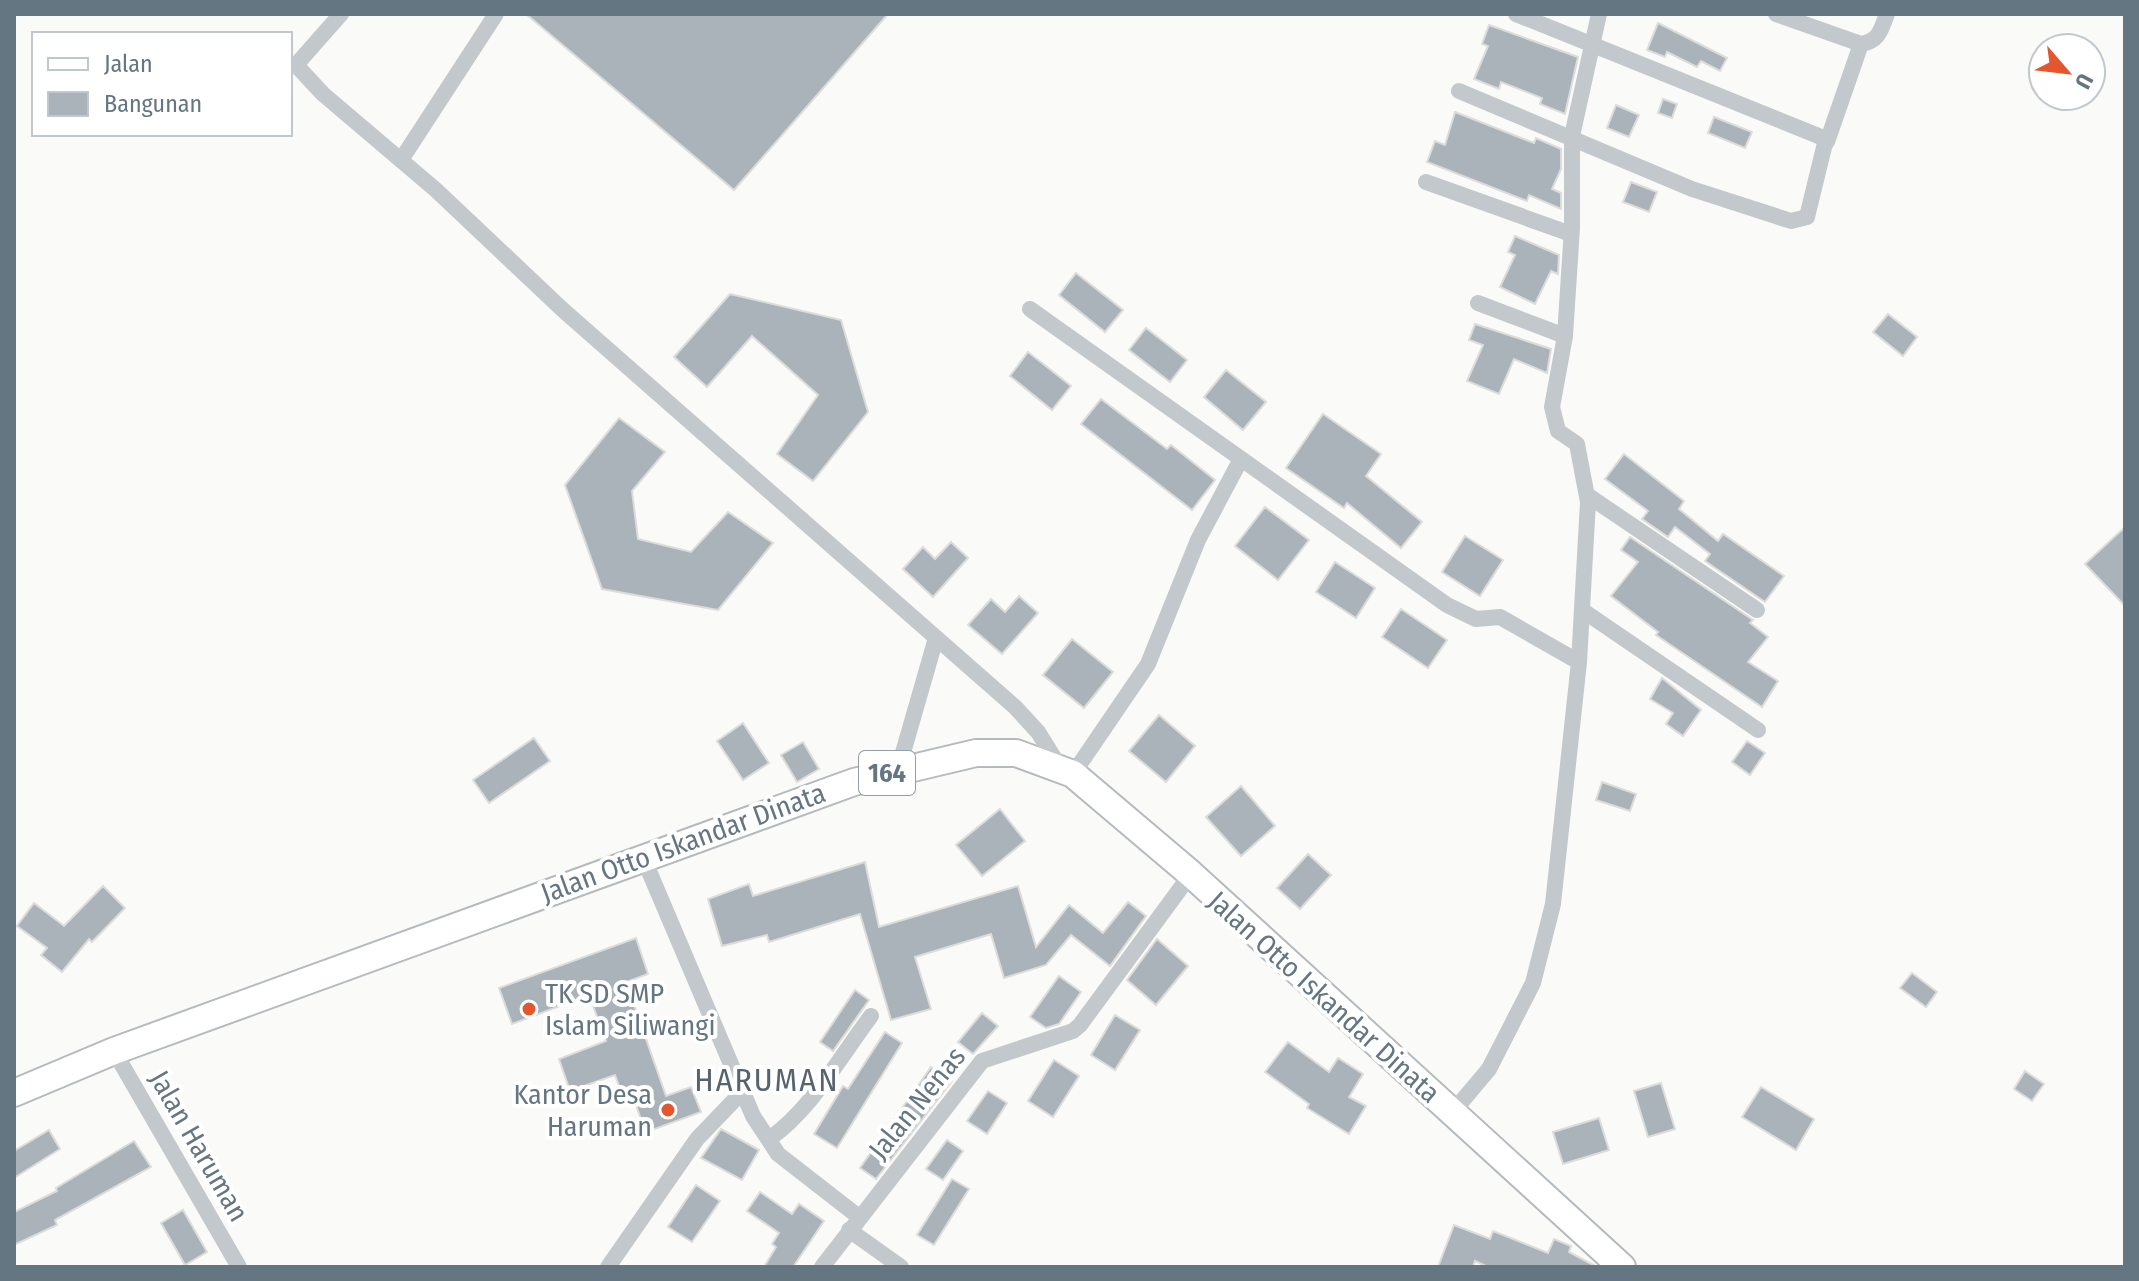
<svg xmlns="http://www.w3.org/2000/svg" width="2139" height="1281" font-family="'Fira Sans Condensed',sans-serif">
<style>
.building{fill:#aab3b9;stroke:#dcdcda;stroke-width:2}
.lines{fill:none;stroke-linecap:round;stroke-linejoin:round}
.primary-casing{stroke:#b5babe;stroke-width:30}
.street{stroke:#c3c8cc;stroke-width:16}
.primary{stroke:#fff;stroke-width:26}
.poi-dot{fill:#e4572e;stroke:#fff;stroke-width:3}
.labels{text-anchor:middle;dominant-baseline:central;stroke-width:8;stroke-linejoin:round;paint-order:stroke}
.shield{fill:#fff;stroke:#939fa8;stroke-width:2}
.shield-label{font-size:26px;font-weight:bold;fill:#657683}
.street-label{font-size:28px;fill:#657683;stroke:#fff}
.poi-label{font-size:28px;fill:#657683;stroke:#fff;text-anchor:start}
.quarter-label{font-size:32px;letter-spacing:2px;fill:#57646e;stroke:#fff}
</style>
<rect width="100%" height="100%" fill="#fafaf8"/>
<g class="building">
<path d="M526 14H888L734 190Z"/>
<path d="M1658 23 1727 58 1720 71 1701 61 1697 67 1667 52 1665 57 1647 50Z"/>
<path d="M1489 25 1578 57 1565 114 1540 104 1542 98 1501 82 1499 89 1474 79 1488 46 1482 44Z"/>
<path d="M1663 99 1677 104 1672 118 1658 113Z"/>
<path d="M1616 105 1639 115 1629 137 1607 128Z"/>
<path d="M1455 112 1534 143 1536 138 1561 149V169L1552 189 1561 193V209L1529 195 1527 201 1427 162 1435 141 1445 145Z"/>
<path d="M1714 117 1752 132 1745 148 1708 133Z"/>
<path d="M1631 182 1657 192 1649 212 1623 202Z"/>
<path d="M1515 236 1559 255 1558 274 1551 271 1535 304 1500 287 1515 255 1508 252Z"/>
<path d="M1076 273 1123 310 1105 332 1059 295Z"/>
<path d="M730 294 841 320 868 412 813 481 777 454 818 395 752 336 707 387 674 357Z"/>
<path d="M1888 314 1917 337 1903 356 1873 332Z"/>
<path d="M1475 324 1551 349 1547 373 1514 359 1499 394 1467 381 1483 345 1469 340Z"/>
<path d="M1146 328 1187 360 1170 382 1129 350Z"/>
<path d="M1028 352 1071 386 1052 410 1010 376Z"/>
<path d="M1226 370 1266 402 1243 430 1204 397Z"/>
<path d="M1101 399 1167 449 1171 445 1215 480 1192 510 1081 424Z"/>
<path d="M1323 414 1381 454 1366 476 1422 522 1401 548 1347 503 1344 508 1286 468Z"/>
<path d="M619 418 665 452 632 491 638 539 691 552 728 512 773 543 718 610 602 589 565 485Z"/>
<path d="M1624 454 1684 501 1679 509 1718 541 1723 534 1784 576 1765 602 1705 561 1710 554 1675 527 1668 537 1642 519 1648 511 1605 479Z"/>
<path d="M1265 507 1309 540 1278 580 1235 546Z"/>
<path d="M2125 527V606L2085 564Z"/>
<path d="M1465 536 1503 560 1480 596 1442 572Z"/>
<path d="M1630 537 1753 620 1750 623 1768 637 1748 662 1778 681 1762 707 1656 635 1658 632 1611 596 1638 562 1621 550Z"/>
<path d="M951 542 968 558 933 597 903 569 923 547 935 559Z"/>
<path d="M1335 562 1375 588 1356 618 1316 592Z"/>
<path d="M1019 596 1038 613 1002 654 968 625 991 599 1005 612Z"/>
<path d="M1401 609 1447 640 1428 668 1382 637Z"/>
<path d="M1072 639 1113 672 1084 708 1043 675Z"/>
<path d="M1662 678 1701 710 1683 736 1666 724 1673 713 1650 699Z"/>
<path d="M1159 715 1195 746 1166 782 1129 751Z"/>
<path d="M743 723 769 763 743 780 717 741Z"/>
<path d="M534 738 550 761 489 803 473 780Z"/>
<path d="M1747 741 1765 753 1750 775 1732 762Z"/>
<path d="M803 742 819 769 797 782 781 755Z"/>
<path d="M1602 782 1636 794 1630 811 1596 800Z"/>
<path d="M1241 786 1275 826 1241 856 1206 817Z"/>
<path d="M1000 809 1025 841 982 876 956 845Z"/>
<path d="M1308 854 1331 875 1300 909 1277 888Z"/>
<path d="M865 862 879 927 1018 886 1036 947 1069 905 1103 933 1128 902 1146 916 1110 966 1071 935 1046 965 1004 978 991 934 915 957 931 1009 891 1020 860 914 769 942 767 935 722 946 708 899 749 884 753 896Z"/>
<path d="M103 886 125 908 92 942 89 939 62 972 41 955 47 948 17 926 34 903 64 926Z"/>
<path d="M636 938 648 974 626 982 666 1096 691 1087 701 1112 652 1130 643 1125 631 1091 622 1094 615 1075 570 1091 559 1059 606 1041 589 995 512 1024 499 988Z"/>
<path d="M1157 939 1188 966 1156 1005 1127 980Z"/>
<path d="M1912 973 1937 992 1926 1007 1900 988Z"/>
<path d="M1059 976 1081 992 1059 1024 1046 1028 1030 1017Z"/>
<path d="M855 990 869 1000 833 1051 820 1042Z"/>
<path d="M982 1013 998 1026 973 1054 958 1042Z"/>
<path d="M1115 1015 1140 1030 1115 1070 1091 1055Z"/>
<path d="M885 1032 902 1043 837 1148 814 1134 843 1086 848 1089Z"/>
<path d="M1288 1042 1329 1072 1338 1058 1363 1074 1349 1097 1366 1106 1349 1134 1307 1108 1309 1104 1265 1072Z"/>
<path d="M1054 1060 1079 1076 1053 1117 1028 1101Z"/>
<path d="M931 1067 952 1081 876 1179 860 1168Z"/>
<path d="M2025 1071 2044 1084 2032 1101 2014 1089Z"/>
<path d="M1661 1083 1675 1129 1648 1137 1634 1091Z"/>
<path d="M1761 1087 1814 1119 1796 1150 1742 1117Z"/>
<path d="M988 1091 1007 1103 987 1134 967 1121Z"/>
<path d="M1599 1118 1609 1150 1563 1164 1553 1132Z"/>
<path d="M721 1129 759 1150 742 1180 701 1158Z"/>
<path d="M49 1130 60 1149 14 1178V1151Z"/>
<path d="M947 1140 963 1151 943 1180 926 1169Z"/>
<path d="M134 1141 151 1167 55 1220 57 1225 14 1245V1212L57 1191 56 1188Z"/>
<path d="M952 1179 969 1189 934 1245 917 1235Z"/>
<path d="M696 1185 720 1201 692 1242 668 1227Z"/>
<path d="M760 1192 792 1214 799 1204 824 1221 793 1267H764L776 1247 772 1244 779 1233 747 1211Z"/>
<path d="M183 1210 207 1252 185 1265 161 1223Z"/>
<path d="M1454 1225 1490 1239 1493 1231 1548 1253 1554 1239 1571 1246 1569 1252 1597 1267H1488L1475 1261 1473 1267H1438Z"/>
</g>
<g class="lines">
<g class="primary-casing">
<path id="primary" d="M14 1093 114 1051 854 782 976 753H1016L1073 774 1191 874 1622 1267"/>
</g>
<g class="street">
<path d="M341 14 296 65 323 94 436 190 563 310 1015 707 1038 732 1061 769"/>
<path d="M1776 14 1861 44C1879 41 1881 30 1887 14"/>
<path d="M1459 91 1692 189 1791 221 1807 217 1826 139 1516 14"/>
<path d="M1827 142 1861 44"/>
<path d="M401 160 496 14"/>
<path d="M1426 182 1571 234"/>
<path d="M1478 303 1565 336"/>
<path d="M1030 309 1447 605 1476 619 1500 617 1579 662"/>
<path d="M1587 495 1757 610"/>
<path d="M1582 610 1758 730"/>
<path d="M898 770 936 638"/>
<path d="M1073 774 1148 664 1198 540 1241 459"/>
<path d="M643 857 753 1116 778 1154 859 1217"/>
<path d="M114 1051 239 1267"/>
<path d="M1452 1113 1489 1069 1533 983 1553 904 1579 662 1588 502 1577 444 1558 431 1552 407 1565 336 1572 228V136L1599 14"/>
<path d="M769 1139C811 1110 840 1057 871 1016"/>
<path d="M849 1230 901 1267"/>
<path d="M608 1267 697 1139 743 1091"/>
<path d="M822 1267 982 1061 1073 1031 1080 1025 1191 874"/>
</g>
<use href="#primary" class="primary"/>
</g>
<g class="poi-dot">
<circle cx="529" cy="1009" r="8"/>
<circle cx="668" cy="1110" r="8"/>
</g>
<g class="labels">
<rect class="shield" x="859" y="751" width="56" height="44" rx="6"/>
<g class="shield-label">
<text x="887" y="773">164</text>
</g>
<g class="street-label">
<text transform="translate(683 843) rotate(-20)">Jalan Otto Iskandar Dinata</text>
<text transform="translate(1324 997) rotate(42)">Jalan Otto Iskandar Dinata</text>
<text transform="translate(917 1103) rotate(-51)">Jalan Nenas</text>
<text transform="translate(199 1146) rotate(60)">Jalan Haruman</text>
</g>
<g class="poi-label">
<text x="545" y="993">TK SD SMP<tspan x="545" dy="32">Islam Siliwangi</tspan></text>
<text x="652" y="1094" text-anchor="end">Kantor Desa<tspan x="652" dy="32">Haruman</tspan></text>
</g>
<g class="quarter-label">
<text x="767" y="1080">HARUMAN</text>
</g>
</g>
<rect width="2139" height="1281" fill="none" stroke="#657683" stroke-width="32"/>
<rect x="32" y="32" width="260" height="104" fill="#ffffff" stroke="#c1c8cd" stroke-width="2"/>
<rect x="48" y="58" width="40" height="12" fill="#ffffff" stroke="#c1c8cd" stroke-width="2"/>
<text x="104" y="72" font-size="24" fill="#657683">Jalan</text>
<rect x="48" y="92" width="40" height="24" fill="#aab3b9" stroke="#c1c8cd" stroke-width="2"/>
<text x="104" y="112" font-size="24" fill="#657683">Bangunan</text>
<g transform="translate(2067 72) rotate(118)"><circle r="38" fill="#ffffff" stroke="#c1c8cd" stroke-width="2"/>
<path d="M0-6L14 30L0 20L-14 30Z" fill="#e4572e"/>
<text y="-12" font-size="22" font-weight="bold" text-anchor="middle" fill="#657683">U</text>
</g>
</svg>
